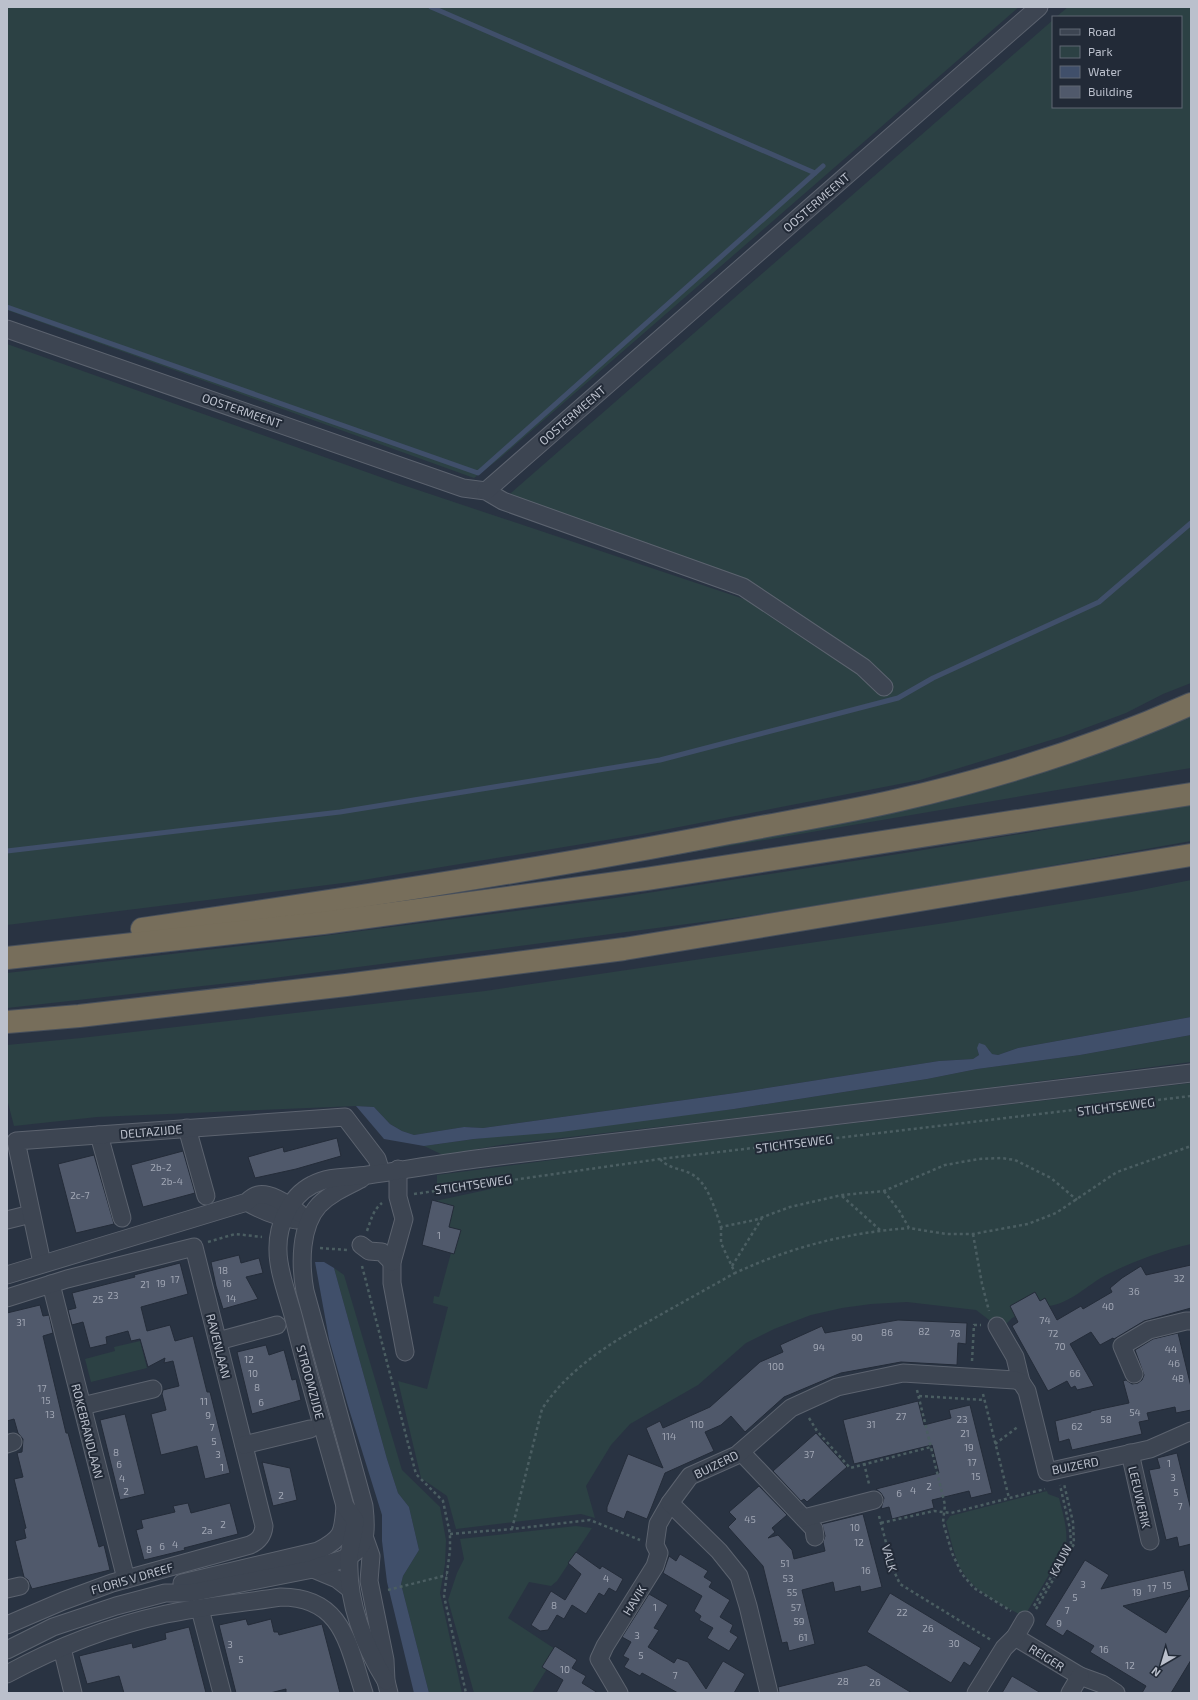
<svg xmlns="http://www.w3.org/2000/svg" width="1198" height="1700" font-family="'Exo 2',sans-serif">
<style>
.green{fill:#2c4144}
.water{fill:#404f6a}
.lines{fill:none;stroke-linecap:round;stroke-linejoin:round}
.stream{stroke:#404f6a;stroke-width:5}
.building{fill:#50596b;stroke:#242c39}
.minor-casing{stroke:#5c636f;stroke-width:19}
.highway-casing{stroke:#48505c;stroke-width:24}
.path{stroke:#4b5e62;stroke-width:2.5;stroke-dasharray:3 3;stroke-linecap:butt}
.minor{stroke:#3d4552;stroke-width:17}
.highway{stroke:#776e5b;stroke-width:22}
.labels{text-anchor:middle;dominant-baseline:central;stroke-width:4;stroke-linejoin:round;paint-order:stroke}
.number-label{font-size:10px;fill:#a0a6b4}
.street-label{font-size:12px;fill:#bbc0cc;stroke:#222a37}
</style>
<rect width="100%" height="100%" fill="#293342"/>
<g class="green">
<path d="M7 7H1019L499 459 474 478 7 310Z"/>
<path d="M1068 7H1191V683L1163 694 1126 713 1064 736 920 780 643 834 351 882 7 925V344L400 484 753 602 774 599 505 498 1053 20V107H1181V17H1056Z"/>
<path d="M1191 710V768L1075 787 653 859 670 849 945 795Z"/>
<path d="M1191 802V841L960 882 756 915 266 979 7 1008V973L276 942 615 898 911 852 1038 831Z"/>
<path d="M1191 880V1017L1018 1048 998 1055 991 1054 989 1049 977 1048 979 1055 973 1059 939 1061 735 1093 483 1128 464 1127 414 1135 402 1131 390 1124 374 1107 356 1106 97 1117 14 1126 7 1099V1045L81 1038 485 991 945 923 1131 892Z"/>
<path d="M1191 1035V1062L877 1102 500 1145 443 1155 424 1146 474 1139 734 1109 927 1079 977 1069 1080 1055Z"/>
<path d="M1191 1083V1244C1161 1251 1134 1261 1106 1275 1087 1285 1071 1303 1049 1306L1045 1298 1040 1301 1035 1292 1020 1301 1024 1312 1012 1318 1001 1329 976 1310 907 1302 871 1304 842 1308 811 1315 774 1329 746 1343 698 1385 630 1424 611 1445 586 1486 595 1518 581 1514 456 1529 447 1496 421 1478 398 1381 427 1389 448 1307 433 1303 434 1296 439 1297 451 1253 435 1201 491 1189 484 1179 437 1184V1175L635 1149Z"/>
<path d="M334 1268 344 1275 402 1470 440 1507 446 1540 445 1564 440 1593 462 1693H429L401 1584 403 1576 419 1550 409 1507 398 1493 387 1459Z"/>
<path d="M140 1341 147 1368 91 1382 85 1359 115 1351 114 1347Z"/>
<path d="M1047 1491 1048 1494 1059 1498C1063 1514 1068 1529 1066 1546L1024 1617C1004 1605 977 1594 964 1574 954 1559 951 1539 946 1522L950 1516Z"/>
<path d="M576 1526 592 1528 557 1581 551 1586 529 1582 508 1618 558 1651 532 1693H474L448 1600 457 1573 464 1559 460 1539Z"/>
</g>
<g class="water">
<path d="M1191 1017V1035L1080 1055 977 1069 927 1079 734 1109 561 1132 474 1139 424 1146 384 1139 356 1106 374 1107 390 1124 402 1131 414 1135 464 1127 483 1128 735 1093 939 1061 973 1059 979 1055 977 1048 979 1043 985 1045 992 1054 998 1055 1018 1048Z"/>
<path d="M315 1262H324L334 1268 387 1459 398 1493 409 1507 419 1550 403 1576 401 1584 429 1693H414L387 1582 382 1541V1515L348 1406 329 1339Z"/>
</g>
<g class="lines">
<g class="stream">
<path d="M431 7 815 173"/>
<path d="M7 307 478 473 823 166"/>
<path d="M7 851 340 812 660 760 898 698 933 678 1099 602 1191 523"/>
</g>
</g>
<g class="building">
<path d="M337 1138 341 1156 296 1169 255 1178 248 1157 283 1147 284 1152Z"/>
<path d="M183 1151 195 1193 143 1207 131 1165Z"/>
<path d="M94 1155 114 1224 76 1233 58 1164Z"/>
<path d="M432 1200 454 1206 449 1227 461 1230 454 1254 422 1245Z"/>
<path d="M239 1255 241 1263 259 1258 263 1273 246 1277 258 1299 223 1309 216 1286 211 1262Z"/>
<path d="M180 1263 188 1294 141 1307 147 1331 170 1325 175 1341 193 1336 207 1392H210L230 1473 205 1479 197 1446 161 1455 151 1414 166 1410 162 1394 163 1390 179 1386 173 1361 164 1363 165 1358 148 1367 140 1339 131 1341 128 1331 106 1337 107 1344 90 1348 83 1322 72 1325 68 1310 76 1308 72 1293 135 1277 134 1275Z"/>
<path d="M1191 1265V1308L1144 1321 1114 1339 1113 1338 1100 1345 1091 1332 1070 1344 1094 1386 1077 1390 1075 1386 1071 1388 1067 1381 1048 1391 1012 1326 1018 1322 1010 1306 1035 1292 1040 1301 1045 1298 1057 1320 1081 1306 1083 1309 1112 1292 1110 1288 1122 1278 1141 1266 1146 1275Z"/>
<path d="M40 1305 43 1316 49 1315 53 1333 43 1336 66 1433H68L99 1547 104 1545 110 1570 32 1589 28 1580 24 1577 15 1541 26 1538 24 1529 26 1528 14 1479 23 1477 17 1453 22 1452 23 1439 18 1433 14 1419 7 1421V1313Z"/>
<path d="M898 1320 967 1323 966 1344 958 1343 957 1365 901 1362 841 1373 784 1397 745 1432 731 1416 721 1425 705 1432 714 1451 665 1473 647 1519 627 1511 624 1519 607 1512V1507L628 1454 663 1468 646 1428 660 1421 663 1428 710 1407 760 1362 783 1352 780 1345 822 1326 825 1333Z"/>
<path d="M1178 1333 1191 1387V1410L1176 1413 1175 1407 1147 1413 1149 1420 1139 1422 1142 1434 1072 1450 1069 1439 1059 1442 1055 1421 1091 1412V1411L1129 1403 1123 1381 1126 1380 1132 1384 1138 1383 1142 1380 1144 1375 1135 1350 1153 1339Z"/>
<path d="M266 1345 269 1355 284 1350 292 1380 296 1379 301 1400 252 1414 237 1352Z"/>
<path d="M918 1401 924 1425 951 1418 949 1410 970 1405 992 1493 971 1498 969 1491 932 1500 934 1508 892 1519 889 1507 881 1509 884 1498 881 1493 876 1489 939 1473 932 1445 854 1464 843 1420Z"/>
<path d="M125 1414 145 1494 120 1500 100 1420Z"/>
<path d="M816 1433 847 1467 807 1502 804 1499 801 1501 773 1471Z"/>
<path d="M1177 1453 1191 1510V1544L1179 1547 1177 1537 1166 1540 1149 1470 1160 1468 1157 1458Z"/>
<path d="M262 1462 290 1468 297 1500 273 1506Z"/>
<path d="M759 1486 787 1515 772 1528 775 1532 768 1538 778 1535 792 1550 794 1559 825 1551 823 1542 825 1536 822 1524 863 1514 882 1587 861 1592 860 1586 835 1592 833 1582 802 1590 815 1644 789 1651 787 1642 782 1643 763 1566 728 1527 736 1519 729 1512Z"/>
<path d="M188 1503 191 1513 230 1503 238 1534 184 1548 185 1550 144 1560 136 1530 143 1528 141 1520 175 1512 173 1506Z"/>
<path d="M576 1552 600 1569 602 1566 623 1579 616 1592 609 1588 604 1596 599 1593 586 1614 572 1605 564 1619 557 1615 548 1630 540 1631 531 1625 551 1591 565 1600 581 1574 568 1563Z"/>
<path d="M680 1554 708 1571 704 1577 712 1582 709 1587 730 1600 720 1617 733 1625 730 1632 738 1637 729 1651 707 1638 713 1628 699 1620 701 1616 694 1611 702 1596 663 1573 669 1556 676 1561Z"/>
<path d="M1085 1560 1109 1575 1101 1589 1184 1570 1189 1590 1123 1606 1166 1633 1191 1594V1660L1171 1693H1142L1146 1686 1090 1652 1094 1646 1067 1630 1063 1636 1045 1625Z"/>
<path d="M890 1593 981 1648 970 1666 964 1662 951 1683 867 1632Z"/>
<path d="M649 1594 668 1605 654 1628 659 1630 648 1647 674 1663 677 1658 688 1662 706 1689 723 1661 745 1674 734 1693H678L642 1673 640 1676 624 1667 629 1659 623 1656 631 1642 622 1637Z"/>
<path d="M246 1619 248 1625 271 1619 274 1632H278L279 1635 322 1624 340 1693H286V1689L270 1693H236L219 1625Z"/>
<path d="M189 1627 206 1693H124L119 1676 87 1684 79 1656 132 1643 133 1648 166 1639 165 1633Z"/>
<path d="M555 1646 577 1660 572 1668 586 1676 582 1683 598 1693H556L563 1680 542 1667Z"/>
<path d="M866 1665 912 1693H779L778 1687Z"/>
<path d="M1012 1676 1041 1693H1002Z"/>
</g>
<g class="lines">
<g class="minor-casing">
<g id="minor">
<path d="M7 329 463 488 486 491 503 501 743 587 863 667 884 687"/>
<path d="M486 491 1039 7"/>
<path d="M187 1128 206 1196"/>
<path d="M99 1135 122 1218"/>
<path d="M398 1169V1197L404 1219 392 1262V1283L405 1352"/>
<path d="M247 1202C262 1211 278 1217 296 1220"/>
<path d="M7 1220 31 1214"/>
<path d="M361 1245 369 1251 382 1252 392 1262"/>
<path d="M42 1263 16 1141 345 1117 377 1159 381 1172"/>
<path d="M7 1275 247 1202C250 1199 254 1196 258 1195 270 1192 290 1206 299 1213"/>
<path d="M51 1284 126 1579"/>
<path d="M7 1298 67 1279 194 1247 264 1526C263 1536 259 1541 250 1545L112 1583 63 1601 7 1625"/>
<path d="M997 1326 1015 1357 1021 1382"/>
<path d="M218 1341 277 1325"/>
<path d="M1134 1374 1122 1346 1149 1330 1186 1321H1191"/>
<path d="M82 1406 153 1389"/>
<path d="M7 1444 13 1442"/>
<path d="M244 1445 310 1429"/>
<path d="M741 1452 814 1529 815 1537"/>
<path d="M1130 1453 1150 1541"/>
<path d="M804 1518 874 1500"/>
<path d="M365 1539 371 1556 369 1581 385 1660 386 1681 389 1693"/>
<path d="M313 1569 337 1579 350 1589"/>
<path d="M182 1583 318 1551C343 1538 343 1533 345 1506"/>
<path d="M7 1589 20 1586"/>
<path d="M200 1609 222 1693"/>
<path d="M1015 1637 1080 1676 1102 1684 1116 1693"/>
<path d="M62 1648 73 1693"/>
<path d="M7 1650 53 1627 116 1606 165 1593H190L313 1569C323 1564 330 1564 340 1560 368 1551 367 1532 364 1506L305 1291C300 1264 300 1226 319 1205 331 1193 347 1186 361 1179"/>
<path d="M7 1674C57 1647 111 1626 166 1614 204 1606 243 1603 281 1597 343 1597 348 1645 364 1693"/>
<path d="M386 1681C364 1646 347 1601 349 1559 349 1546 355 1533 355 1520L345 1506C328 1444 309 1382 294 1319 289 1299 278 1272 278 1251 277 1226 289 1197 312 1185 330 1175 349 1178 368 1175 409 1169 450 1162 491 1157L1191 1073"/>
<path d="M619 1693 599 1659 605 1646 655 1566 659 1553 655 1545 658 1524 670 1503"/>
<path d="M769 1693 748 1606 739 1576 719 1551 670 1503 690 1476 737 1455 791 1408 837 1387 903 1373 1015 1380 1021 1382 1027 1391 1047 1472 1150 1449 1191 1431"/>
<path d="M976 1693 1004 1648 1015 1637 1025 1620"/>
<path d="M1070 1693 1080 1676"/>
</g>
</g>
<g class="highway-casing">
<g id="highway">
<path d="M142 929C339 900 535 871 729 833 786 822 843 813 899 800 1000 777 1097 746 1191 704"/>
<path d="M7 958 323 923 646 879 1191 794"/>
<path d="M7 1022 79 1016 346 985 624 949 1191 855"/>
</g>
</g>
<g class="path">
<path d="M660 1159C669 1170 685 1168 696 1177 709 1187 716 1212 721 1227L755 1220 790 1207 842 1195 884 1191 945 1165 979 1159 1001 1158 1015 1160 1051 1178 1077 1200"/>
<path d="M884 1191 900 1212 909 1228 946 1234H973L1028 1224 1056 1213 1117 1172 1191 1146"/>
<path d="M414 1194 660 1159 1191 1096"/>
<path d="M842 1196 880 1230"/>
<path d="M721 1227V1243L735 1273C792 1247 845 1233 909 1228"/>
<path d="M367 1231C371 1220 373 1210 382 1203"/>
<path d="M973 1234 982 1284 989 1311"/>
<path d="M208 1242 235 1234 262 1237"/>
<path d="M320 1248 347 1250"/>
<path d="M362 1266 416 1474 443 1501 450 1534V1550L444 1596 466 1693"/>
<path d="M732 1266 762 1218"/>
<path d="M972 1361 974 1325H981"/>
<path d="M917 1390 945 1505 943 1522 952 1553 962 1574 974 1588 1011 1611"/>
<path d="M983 1394 1009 1498"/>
<path d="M919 1396 984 1400"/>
<path d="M809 1418 817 1431 850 1468 931 1447"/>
<path d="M995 1444 1019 1426"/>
<path d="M864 1463 869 1484"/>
<path d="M879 1516 893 1569 900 1584 991 1640"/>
<path d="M881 1523 934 1511 951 1513 1045 1489"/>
<path d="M512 1529 542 1409C571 1365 616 1340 660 1315 685 1301 710 1287 735 1273"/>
<path d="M450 1534 512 1529 590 1520 640 1540"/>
<path d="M388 1590 447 1575"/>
<path d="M1034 1606 1071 1543 1070 1529 1060 1485"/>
<path d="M1036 1609 1074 1544 1073 1522 1064 1484"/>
</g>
<use href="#minor" class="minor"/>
<use href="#highway" class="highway"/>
</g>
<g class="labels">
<g class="number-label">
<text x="161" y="1167">2b-2</text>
<text x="172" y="1181">2b-4</text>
<text x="80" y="1195">2c-7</text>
<text x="439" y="1235">1</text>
<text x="223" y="1270">18</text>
<text x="1179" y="1278">32</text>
<text x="175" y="1279">17</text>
<text x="161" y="1283">19</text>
<text x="227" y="1283">16</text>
<text x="145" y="1284">21</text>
<text x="1134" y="1291">36</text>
<text x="113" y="1295">23</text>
<text x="231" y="1298">14</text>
<text x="98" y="1299">25</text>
<text x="1108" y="1306">40</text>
<text x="1045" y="1320">74</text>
<text x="21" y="1322">31</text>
<text x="924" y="1331">82</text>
<text x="887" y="1332">86</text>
<text x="955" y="1333">78</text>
<text x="1053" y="1333">72</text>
<text x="857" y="1337">90</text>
<text x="1060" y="1346">70</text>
<text x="819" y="1347">94</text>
<text x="1171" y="1349">44</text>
<text x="249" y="1359">12</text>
<text x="1174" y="1363">46</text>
<text x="776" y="1366">100</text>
<text x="253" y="1373">10</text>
<text x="1075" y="1373">66</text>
<text x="1178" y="1378">48</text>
<text x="257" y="1387">8</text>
<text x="42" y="1388">17</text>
<text x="46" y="1400">15</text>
<text x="204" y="1401">11</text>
<text x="261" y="1402">6</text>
<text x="1135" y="1412">54</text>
<text x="50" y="1414">13</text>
<text x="208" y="1415">9</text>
<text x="901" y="1416">27</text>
<text x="962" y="1419">23</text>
<text x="1106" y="1419">58</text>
<text x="697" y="1424">110</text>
<text x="871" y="1424">31</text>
<text x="1077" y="1426">62</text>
<text x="212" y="1427">7</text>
<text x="965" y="1433">21</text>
<text x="669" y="1436">114</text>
<text x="214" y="1441">5</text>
<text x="969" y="1447">19</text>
<text x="116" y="1452">8</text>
<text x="218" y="1454">3</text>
<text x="809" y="1454">37</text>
<text x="972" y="1462">17</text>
<text x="1169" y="1463">1</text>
<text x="119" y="1464">6</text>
<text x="222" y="1467">1</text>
<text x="976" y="1476">15</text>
<text x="1173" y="1477">3</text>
<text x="122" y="1478">4</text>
<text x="929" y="1486">2</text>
<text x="913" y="1490">4</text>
<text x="126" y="1491">2</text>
<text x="1176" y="1492">5</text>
<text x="899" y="1493">6</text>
<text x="281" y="1495">2</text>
<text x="1180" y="1506">7</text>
<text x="750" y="1519">45</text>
<text x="223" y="1524">2</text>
<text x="855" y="1527">10</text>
<text x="207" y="1530">2a</text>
<text x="859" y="1542">12</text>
<text x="175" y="1544">4</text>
<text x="162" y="1546">6</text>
<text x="149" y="1549">8</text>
<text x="785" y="1563">51</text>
<text x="866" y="1570">16</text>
<text x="606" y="1578">4</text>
<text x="788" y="1578">53</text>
<text x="1083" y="1584">3</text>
<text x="1167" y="1585">15</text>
<text x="1152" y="1588">17</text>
<text x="792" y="1592">55</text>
<text x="1137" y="1592">19</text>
<text x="1075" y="1597">5</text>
<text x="554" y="1605">8</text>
<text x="655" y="1607">1</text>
<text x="796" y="1607">57</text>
<text x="1067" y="1610">7</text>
<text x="902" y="1612">22</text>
<text x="799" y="1621">59</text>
<text x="1059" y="1623">9</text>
<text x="928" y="1628">26</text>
<text x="637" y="1635">3</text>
<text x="803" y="1637">61</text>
<text x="954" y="1643">30</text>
<text x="230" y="1644">3</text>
<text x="1104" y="1649">16</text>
<text x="641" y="1655">5</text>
<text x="241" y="1659">5</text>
<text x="1130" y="1665">12</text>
<text x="565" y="1669">10</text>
<text x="675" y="1675">7</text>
<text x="843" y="1681">28</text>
<text x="875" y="1682">26</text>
</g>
<g class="street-label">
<text transform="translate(816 202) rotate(-41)">OOSTERMEENT</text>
<text transform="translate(242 410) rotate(19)">OOSTERMEENT</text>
<text transform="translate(572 415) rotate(-41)">OOSTERMEENT</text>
<text transform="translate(1116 1106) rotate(-7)">STICHTSEWEG</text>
<text transform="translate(151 1131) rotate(-5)">DELTAZIJDE</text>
<text transform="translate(794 1143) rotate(-7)">STICHTSEWEG</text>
<text transform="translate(473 1184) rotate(-8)">STICHTSEWEG</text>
<text transform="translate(219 1346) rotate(76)">RAVENLAAN</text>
<text transform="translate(311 1382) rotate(75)">STROOMZIJDE</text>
<text transform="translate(88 1431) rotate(76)">ROKEBRANDLAAN</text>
<text transform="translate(716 1464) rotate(-26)">BUIZERD</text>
<text transform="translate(1075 1465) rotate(-11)">BUIZERD</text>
<text transform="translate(1140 1497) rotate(77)">LEEUWERIK</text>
<text transform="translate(890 1558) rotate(75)">VALK</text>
<text transform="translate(1060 1560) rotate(-62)">KAUW</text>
<text transform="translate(132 1578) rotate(-16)">FLORIS V DREEF</text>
<text transform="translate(634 1600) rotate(-58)">HAVIK</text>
<text transform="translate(1047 1657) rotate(32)">REIGER</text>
</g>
</g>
<rect width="1198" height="1700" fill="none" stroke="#bbc0cc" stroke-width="16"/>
<rect x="1052" y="16" width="130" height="92" fill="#222a37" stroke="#5f6673"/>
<rect x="1060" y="29" width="20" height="6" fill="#3d4552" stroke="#5f6673"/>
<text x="1088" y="36" font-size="12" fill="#bbc0cc">Road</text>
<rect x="1060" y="46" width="20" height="12" fill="#2c4144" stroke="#5f6673"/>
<text x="1088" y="56" font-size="12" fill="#bbc0cc">Park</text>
<rect x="1060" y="66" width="20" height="12" fill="#404f6a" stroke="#5f6673"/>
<text x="1088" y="76" font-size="12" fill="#bbc0cc">Water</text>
<rect x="1060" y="86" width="20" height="12" fill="#50596b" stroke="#5f6673"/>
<text x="1088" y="96" font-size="12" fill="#bbc0cc">Building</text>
<g transform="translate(1162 1664) rotate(218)" stroke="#222a37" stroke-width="3" paint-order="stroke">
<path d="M0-3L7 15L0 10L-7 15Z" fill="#bbc0cc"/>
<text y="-6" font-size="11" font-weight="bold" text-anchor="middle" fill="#bbc0cc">N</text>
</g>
</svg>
